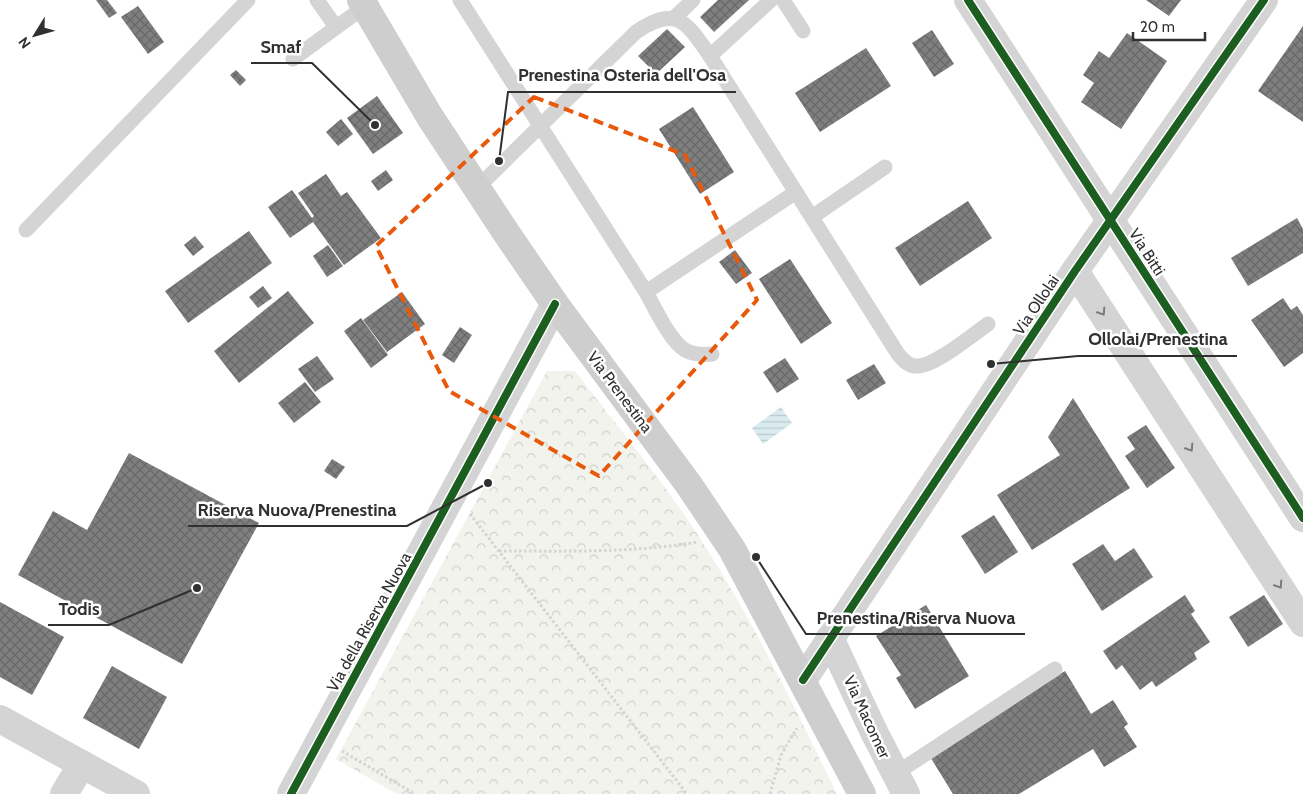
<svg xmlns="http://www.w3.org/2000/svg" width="1303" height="794" font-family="Cabin,sans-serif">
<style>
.forest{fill:url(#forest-crowns)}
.water{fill:url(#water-rules)}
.building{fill:url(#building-cross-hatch)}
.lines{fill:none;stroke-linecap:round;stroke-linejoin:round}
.path{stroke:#d4d4d4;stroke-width:3;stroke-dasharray:2.5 2.5;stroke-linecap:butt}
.lane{stroke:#d4d4d4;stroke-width:15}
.street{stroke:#d4d4d4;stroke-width:28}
.secondary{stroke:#cecece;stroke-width:28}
.cycleway-casing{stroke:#fff;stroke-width:11}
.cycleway{stroke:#1b5e20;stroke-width:8}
.oneway{stroke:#7a7a7a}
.marked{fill:none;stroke:#e8590c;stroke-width:4;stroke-dasharray:10 6;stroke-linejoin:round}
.labels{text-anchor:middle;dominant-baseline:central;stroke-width:5;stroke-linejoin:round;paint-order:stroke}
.street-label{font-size:16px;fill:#303030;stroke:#fff}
.leader{fill:none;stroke:#303030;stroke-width:2}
.callout-dot{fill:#303030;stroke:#fff;stroke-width:2}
.callout-label{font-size:18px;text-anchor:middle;font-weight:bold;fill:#303030;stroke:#fff;stroke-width:5;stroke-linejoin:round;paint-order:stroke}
</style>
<defs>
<pattern id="forest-crowns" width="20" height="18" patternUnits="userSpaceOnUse" patternTransform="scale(1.25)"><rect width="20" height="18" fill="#f1f3ec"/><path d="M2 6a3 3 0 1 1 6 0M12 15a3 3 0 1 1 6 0" fill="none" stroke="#cfd1cb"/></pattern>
<pattern id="water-rules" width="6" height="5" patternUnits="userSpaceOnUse" patternTransform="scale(1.25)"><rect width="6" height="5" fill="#daebf0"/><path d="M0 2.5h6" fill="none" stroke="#bbcace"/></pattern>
<pattern id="building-cross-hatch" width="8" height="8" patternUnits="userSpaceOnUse" patternTransform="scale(1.25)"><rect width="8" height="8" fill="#7f7f7f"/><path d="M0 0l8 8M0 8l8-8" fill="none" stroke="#686868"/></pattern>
</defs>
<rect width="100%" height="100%" fill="#fff"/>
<path class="forest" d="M547 371H575C611 418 649 464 683 513 744 601 790 698 837 794H397L336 759Z"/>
<path class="water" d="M781 407 792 423 763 444 752 428Z"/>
<g class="building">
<path d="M96 0H107L117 13 109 18Z"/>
<path d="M718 0H749L714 32 700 17Z"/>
<path d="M1146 0H1181L1169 16Z"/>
<path d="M138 6 164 42 148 54 121 17Z"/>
<path d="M1303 26V122L1258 91Z"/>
<path d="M667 29 685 47 656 74 638 56Z"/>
<path d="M932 30 954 64 934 77 912 43Z"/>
<path d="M1127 33 1167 61 1121 129 1081 102 1094 83 1083 75 1099 51 1109 58Z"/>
<path d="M866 48 891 86 820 132 795 93Z"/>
<path d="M236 70 246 80 240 86 230 75Z"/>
<path d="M377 96 403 133 373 154 347 118Z"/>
<path d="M693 107 734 172 700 194 659 129Z"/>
<path d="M341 119 353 134 338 146 326 132Z"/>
<path d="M386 170 393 180 378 191 371 181Z"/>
<path d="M326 174 341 196 347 192 381 238 344 265 313 222 290 238 268 207 292 190 312 218 314 216 298 193Z"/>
<path d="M968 201 992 238 920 286 895 248Z"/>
<path d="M1297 218 1303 229V253L1248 286 1231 258Z"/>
<path d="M249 231 272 263 188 323 165 291Z"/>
<path d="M195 236 204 247 193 256 184 245Z"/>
<path d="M328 245 343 266 327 277 313 256Z"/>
<path d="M735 250 752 273 736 284 719 262Z"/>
<path d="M790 259 832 323 801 344 759 279Z"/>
<path d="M263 286 272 298 258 308 249 297Z"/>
<path d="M288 291 314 323 239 383 214 351Z"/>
<path d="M402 292 425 324 387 352 363 320Z"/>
<path d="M1283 298 1291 310 1297 306 1303 315V353L1284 367 1251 320Z"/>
<path d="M361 318 388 355 371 368 344 331Z"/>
<path d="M460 327 472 335 454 363 442 355Z"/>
<path d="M317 356 334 379 315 392 298 369Z"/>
<path d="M785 358 799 379 777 393 763 372Z"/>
<path d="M874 364 886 383 858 400 846 380Z"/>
<path d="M305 382 321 402 294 423 278 403Z"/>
<path d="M1073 398 1130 488 1032 550 997 495 1060 455 1048 437Z"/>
<path d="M1146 425 1175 468 1147 488 1125 456 1135 449 1127 437Z"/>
<path d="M129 453 259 523 182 664 18 575 53 511 87 530Z"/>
<path d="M332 459 345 467 336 479 324 471Z"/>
<path d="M994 515 1018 552 985 574 961 536Z"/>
<path d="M1103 544 1115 561 1134 548 1153 577 1102 611 1072 564Z"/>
<path d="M1185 595 1195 611 1191 614 1210 642 1194 653 1197 659 1156 687 1152 681 1140 690 1122 665 1116 670 1103 651Z"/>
<path d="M1264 595 1283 624 1248 647 1229 617Z"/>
<path d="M0 602 64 637 32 695 0 677Z"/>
<path d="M926 605 969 676 915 709 896 678 901 675 876 636Z"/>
<path d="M112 666 167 697 139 749 83 718Z"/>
<path d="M1065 671 1091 714 1113 700 1128 724 1124 727 1137 747 1104 767 1093 749 1019 794H953L929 755Z"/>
</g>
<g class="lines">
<g class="path">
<path d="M470 514 687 794"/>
<path d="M499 551C566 551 632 553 698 542"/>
<path d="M342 751 415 794"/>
<path d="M770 794 781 755 797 728"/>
</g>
<g class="lane">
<path d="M317 0 336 27"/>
<path d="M460 0 646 292C655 308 670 341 685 350 694 355 703 355 712 354"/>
<path d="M783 0 803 31"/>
<path d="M674 18 693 0"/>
<path d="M710 56 771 0"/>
<path d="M293 59 364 7"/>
<path d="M476 189 636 32C676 5 686 21 710 56L898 354C903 360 909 367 917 366 935 366 972 335 988 324"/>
<path d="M812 217 885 167"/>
<path d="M26 230 248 0"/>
<path d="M646 292 796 192"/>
<path d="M895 774 1055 669"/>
</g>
<g class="street">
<path d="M968 0 1303 518"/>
<path d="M1075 271 1303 623"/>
<path d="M830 638 873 730 906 794"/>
<path d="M803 680 1075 271 1264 0"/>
<path d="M0 719 136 794"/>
<path d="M64 794 82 764"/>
<path d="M291 794 555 304"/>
</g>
<path class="secondary" d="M361 0 430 117 507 234 555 304 689 485 732 549 862 794"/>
<g class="cycleway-casing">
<g id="cycleway">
<path d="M968 0 1303 518"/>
<path d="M803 680 1075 271 1264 0"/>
<path d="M291 794 555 304"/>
</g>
</g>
<use href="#cycleway" class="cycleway"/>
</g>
<defs><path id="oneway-chevron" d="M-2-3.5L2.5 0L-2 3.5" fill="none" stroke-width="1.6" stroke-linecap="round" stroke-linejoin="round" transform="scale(1.25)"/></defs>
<g class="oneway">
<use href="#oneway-chevron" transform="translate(1102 312) rotate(57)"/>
<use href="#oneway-chevron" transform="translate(1190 448) rotate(57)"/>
<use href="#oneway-chevron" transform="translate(1279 585) rotate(57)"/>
</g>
<path class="marked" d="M534 97 685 155 757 300 599 476 449 391 376 246Z"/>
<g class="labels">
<g class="street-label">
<text transform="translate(1147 252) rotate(57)">Via Bitti</text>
<text transform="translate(1036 305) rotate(-56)">Via Ollolai</text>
<text transform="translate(620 392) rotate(53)">Via Prenestina</text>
<text transform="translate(369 622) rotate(-61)">Via della Riserva Nuova</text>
<text transform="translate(867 717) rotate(65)">Via Macomer</text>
</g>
</g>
<path class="leader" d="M375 125L312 63H251M499 161L508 92H736M991 364L1078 356H1237M488 483L407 526H188M197 588L109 625H48M756 557L806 634H1025"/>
<g class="callout-dot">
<circle cx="375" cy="125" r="5"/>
<circle cx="499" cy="161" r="5"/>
<circle cx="991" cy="364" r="5"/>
<circle cx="488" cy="483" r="5"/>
<circle cx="197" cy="588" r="5"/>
<circle cx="756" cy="557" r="5"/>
</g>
<g class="callout-label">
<text x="281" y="53">Smaf</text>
<text x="622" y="81">Prenestina Osteria dell'Osa</text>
<text x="1158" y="345">Ollolai/Prenestina</text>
<text x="297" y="516">Riserva Nuova/Prenestina</text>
<text x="79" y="615">Todis</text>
<text x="916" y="624">Prenestina/Riserva Nuova</text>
</g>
<g transform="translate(35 35) rotate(233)" stroke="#ffffff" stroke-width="4" paint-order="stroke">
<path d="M0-4L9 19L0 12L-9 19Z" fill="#303030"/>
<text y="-8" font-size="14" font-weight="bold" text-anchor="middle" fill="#303030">N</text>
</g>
<path d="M1133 32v8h72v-8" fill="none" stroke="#303030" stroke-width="2.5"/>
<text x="1140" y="32" font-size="15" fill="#303030" stroke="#ffffff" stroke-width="4" paint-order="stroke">20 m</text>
</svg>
